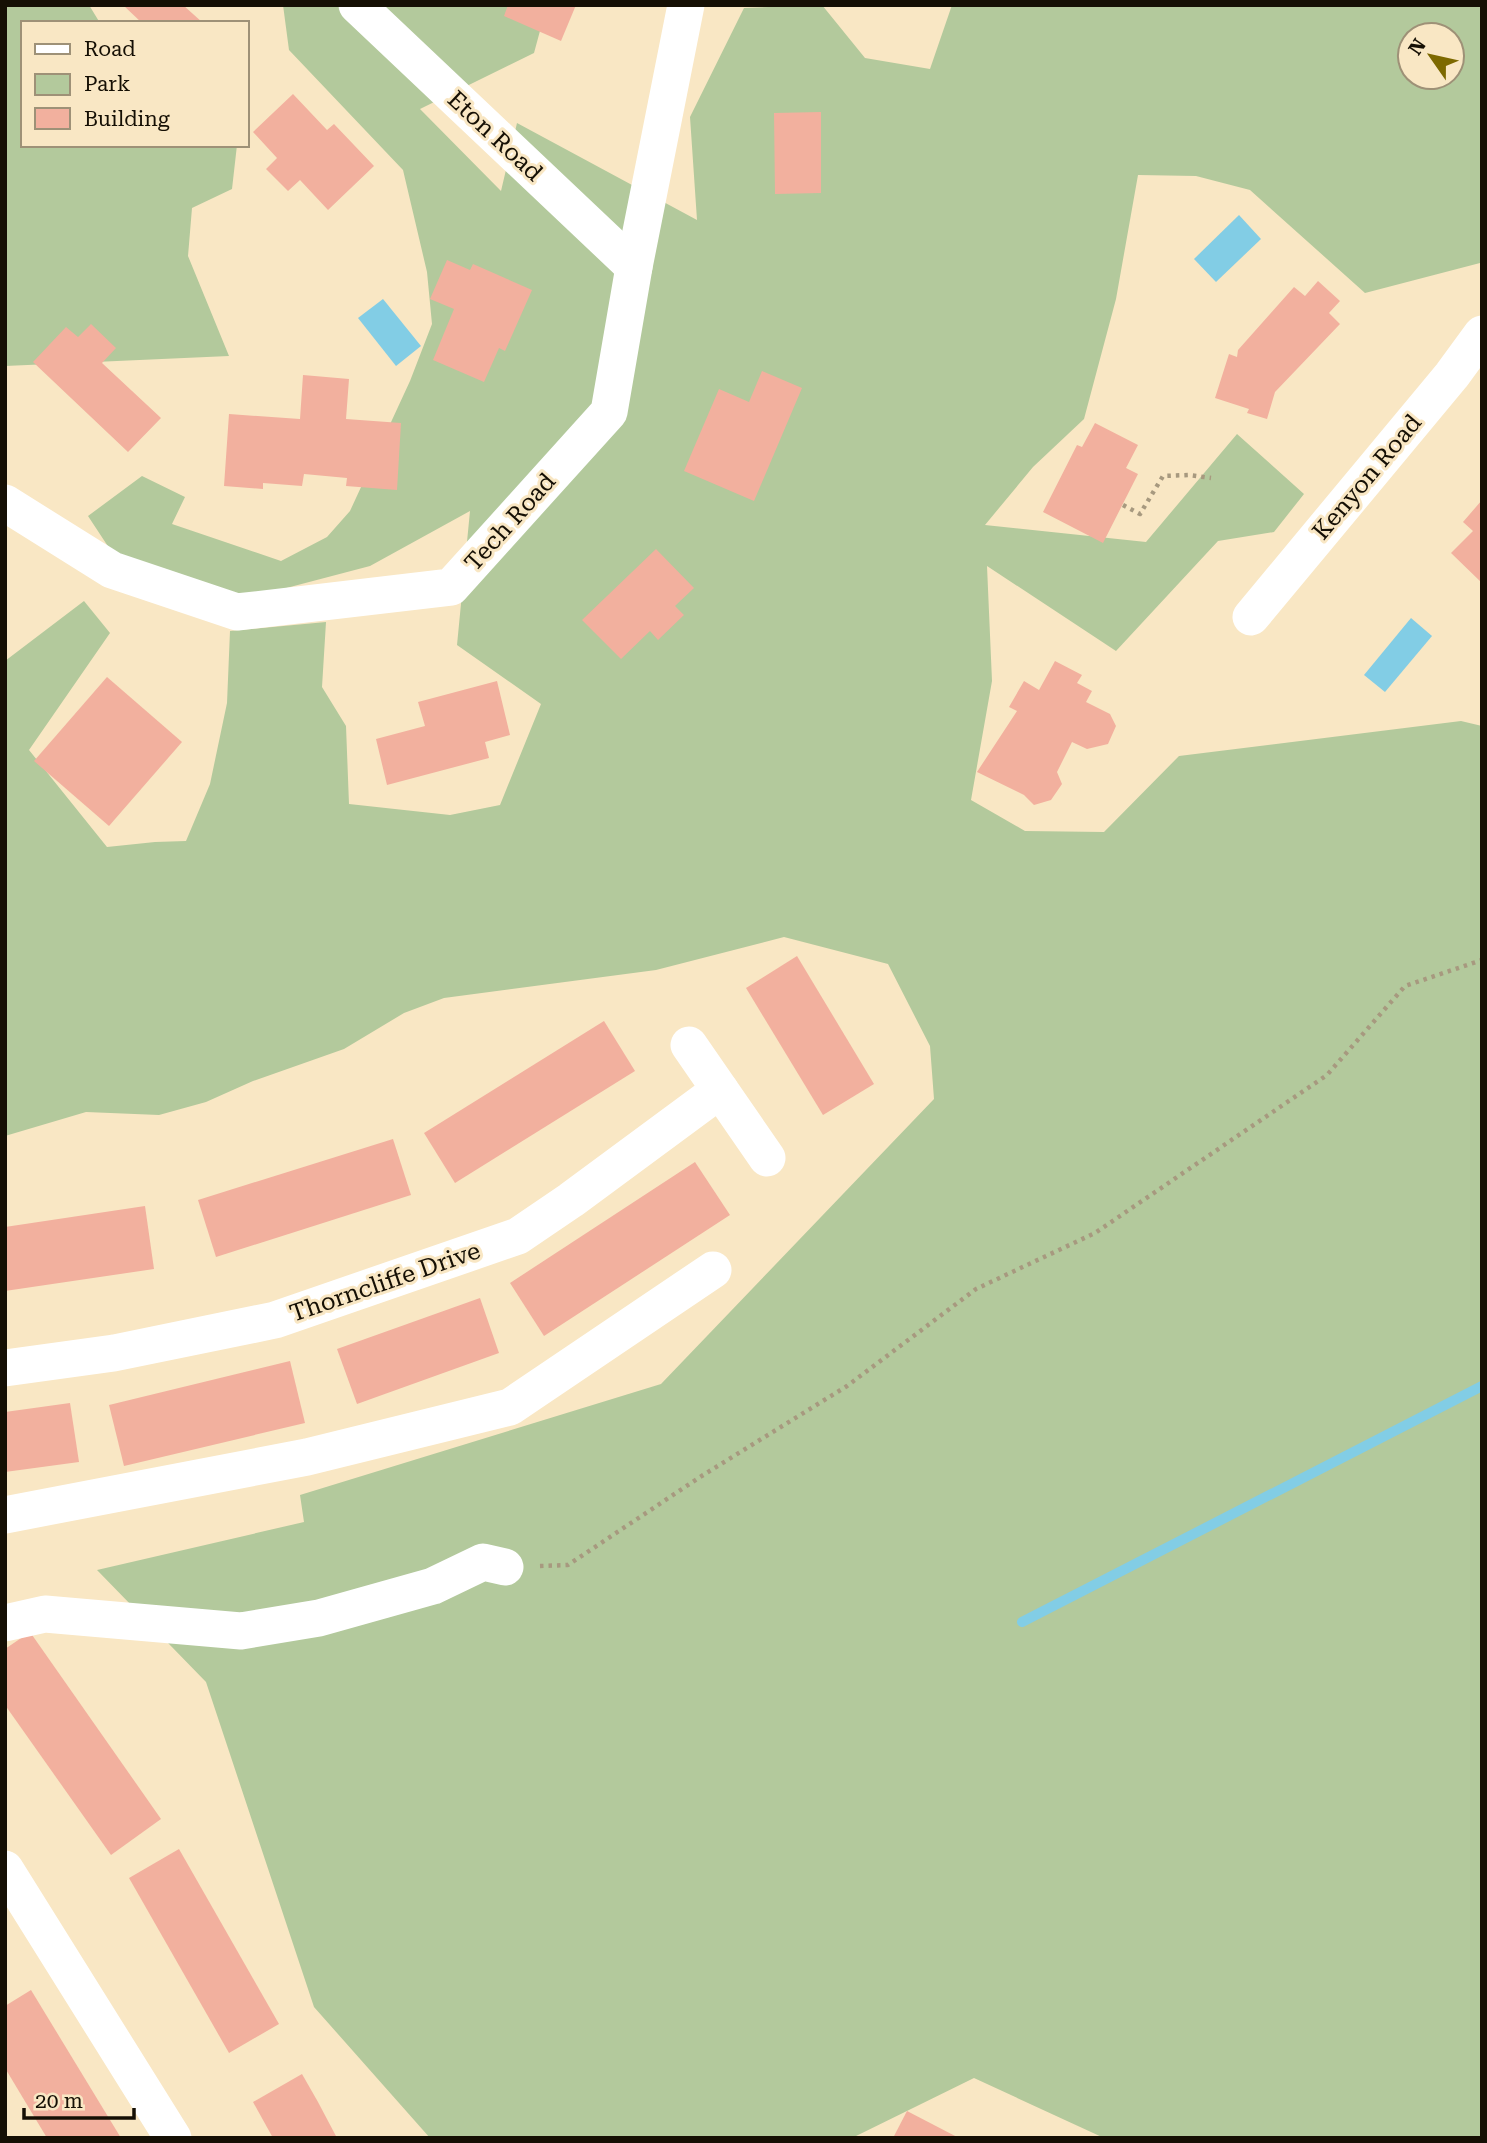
<svg xmlns="http://www.w3.org/2000/svg" width="1487" height="2143" font-family="'Roboto Serif',serif">
<style>
.green{fill:#b3c99c;fill-rule:evenodd}
.water{fill:#82cde5}
.lines{fill:none;stroke-linecap:round;stroke-linejoin:round}
.stream{stroke:#82cde5;stroke-width:10}
.building{fill:#f2b09e}
.path{stroke:#a7997f;stroke-width:4.5;stroke-dasharray:3.5 5;stroke-linecap:butt}
.minor{stroke:#fff;stroke-width:37}
.labels{text-anchor:middle;dominant-baseline:central;stroke-width:6;stroke-linejoin:round;paint-order:stroke}
.street-label{font-size:24px;fill:#150f04;stroke:#f9e7c4}
</style>
<rect width="100%" height="100%" fill="#f9e7c4"/>
<g class="green">
<path d="M5 5H89L100 23H23V145H237L232 189 192 208 188 256 229 356 5 366Z"/>
<path d="M283 5H547L534 53 420 109 501 191 517 123 697 220 690 117 744 8 822 5 865 58 930 69 952 5H1482V260L1480 263 1365 293 1250 190 1196 176 1138 175 1116 299 1084 419 1033 467 985 525 1146 542 1237 434 1304 494 1274 532 1218 541 1116 651 987 566 992 681 971 800 1025 831 1104 832 1179 756 1461 721 1482 726V2138H1104L974 2078 852 2138H430L314 2007 206 1682 97 1570 304 1522 300 1495 661 1384 934 1099 930 1046 888 964 784 937 656 970 444 998 404 1013 344 1049 253 1081 206 1102 159 1115 86 1112 5 1136V661L84 601 110 633 29 750 107 847 155 842 186 841 210 784 227 703 230 631 326 622 322 687 346 726 349 804 450 815 500 805 541 704 457 645 470 511 370 566 248 598 117 560 88 516 142 476 185 497 172 524 281 561 327 537 350 511 410 381 432 324 427 272 403 170 289 50ZM1410 35H1452V77H1410Z"/>
</g>
<g class="water">
<path d="M1239 215 1261 239 1216 282 1194 259Z"/>
<path d="M383 299 421 346 396 366 358 318Z"/>
<path d="M1411 618 1432 636 1385 692 1364 675Z"/>
</g>
<g class="lines">
<path class="stream" d="M1022 1622 1482 1386"/>
</g>
<g class="building">
<path d="M123 5H183L203 23H142Z"/>
<path d="M508 5H576L561 41 504 16Z"/>
<path d="M293 94 327 130 334 124 374 166 328 210 300 180 288 191 266 169 277 158 253 132Z"/>
<path d="M821 112V193L775 194 774 113Z"/>
<path d="M447 260 470 270 473 264 532 290 505 351 499 348 484 382 433 360 454 309 430 299Z"/>
<path d="M1318 281 1340 301 1329 313 1340 324 1275 392 1267 419 1247 413 1249 409 1215 398 1229 354 1237 357 1238 350 1294 287 1305 296Z"/>
<path d="M91 324 116 348 102 363 161 418 128 452 33 362 66 327 78 337Z"/>
<path d="M762 371 802 388 754 501 684 471 719 389 749 402Z"/>
<path d="M303 375 349 379 346 419 401 423 397 490 346 486 347 478 304 474 302 486 263 483V489L224 486 229 414 300 419Z"/>
<path d="M1095 423 1138 445 1126 468 1138 474 1103 543 1043 512 1077 445 1082 447Z"/>
<path d="M1482 500V583L1451 553 1473 531 1463 522Z"/>
<path d="M656 549 694 588 675 606 684 615 658 640 650 631 621 659 582 620Z"/>
<path d="M1055 661 1082 675 1077 683 1092 691 1086 702 1110 714 1116 726 1108 744 1087 749 1072 742 1057 772 1062 784 1051 800 1034 805 1024 795 977 772 1017 711 1009 707 1024 681 1039 690Z"/>
<path d="M107 677 182 742 109 826 34 761Z"/>
<path d="M497 681 510 735 485 742 489 758 387 785 376 739 425 726 418 702Z"/>
<path d="M797 956 874 1084 823 1115 746 988Z"/>
<path d="M604 1021 635 1071 455 1183 424 1133Z"/>
<path d="M393 1139 411 1195 216 1257 198 1200Z"/>
<path d="M695 1162 730 1215 544 1336 510 1283Z"/>
<path d="M145 1206 154 1269 5 1291V1227Z"/>
<path d="M480 1298 499 1353 357 1404 337 1349Z"/>
<path d="M290 1361 305 1423 124 1466 109 1405Z"/>
<path d="M70 1403 79 1462 5 1472V1412Z"/>
<path d="M30 1632 161 1819 111 1855 5 1705V1649Z"/>
<path d="M179 1849 279 2024 229 2053 129 1878Z"/>
<path d="M31 1990 121 2138H47L5 2068V2006Z"/>
<path d="M302 2074 318 2102 337 2138H273L253 2102Z"/>
<path d="M907 2111 959 2138H893Z"/>
</g>
<g class="lines">
<g class="path">
<path d="M1123 505 1140 514 1163 476 1189 475 1211 478"/>
<path d="M540 1566 568 1565 700 1477 847 1386 976 1289 1095 1233 1327 1075 1405 986 1482 960"/>
</g>
<g class="minor">
<path d="M357 5 634 267"/>
<path d="M5 503 112 570 237 612 451 587 609 412 634 267 686 5"/>
<path d="M1251 617 1452 375 1482 334"/>
<path d="M689 1045 767 1158"/>
<path d="M5 1368 114 1353 275 1320 518 1236 571 1200 720 1090"/>
<path d="M5 1515 307 1457 510 1407 713 1270"/>
<path d="M5 1623 45 1614 241 1631 319 1618 433 1586 483 1562 505 1567"/>
<path d="M5 1869 173 2138"/>
</g>
</g>
<g class="labels">
<g class="street-label">
<text transform="translate(495 136) rotate(43)">Eton Road</text>
<text transform="translate(1367 477) rotate(-50)">Kenyon Road</text>
<text transform="translate(510 522) rotate(-48)">Tech Road</text>
<text transform="translate(385 1282) rotate(-19)">Thorncliffe Drive</text>
</g>
</g>
<rect width="1487" height="2143" fill="none" stroke="#150f04" stroke-width="14"/>
<rect x="21" y="21" width="228" height="126" fill="#f9e7c4" stroke="#9e9177" stroke-width="2"/>
<rect x="35" y="44" width="35" height="10" fill="#ffffff" stroke="#9e9177" stroke-width="2"/>
<text x="84" y="56" font-size="21" fill="#150f04">Road</text>
<rect x="35" y="74" width="35" height="21" fill="#b3c99c" stroke="#9e9177" stroke-width="2"/>
<text x="84" y="91" font-size="21" fill="#150f04">Park</text>
<rect x="35" y="108" width="35" height="21" fill="#f2b09e" stroke="#9e9177" stroke-width="2"/>
<text x="84" y="126" font-size="21" fill="#150f04">Building</text>
<g transform="translate(1431 56) rotate(304)"><circle r="33" fill="#f9e7c4" stroke="#9e9177" stroke-width="2"/>
<path d="M0-5L12 26L0 18L-12 26Z" fill="#7d6900"/>
<text y="-10" font-size="19" font-weight="bold" text-anchor="middle" fill="#150f04">N</text>
</g>
<path d="M24 2108v10h110v-10" fill="none" stroke="#150f04" stroke-width="3.5"/>
<text x="35" y="2108" font-size="21" fill="#150f04" stroke="#f9e7c4" stroke-width="5" paint-order="stroke">20 m</text>
</svg>
